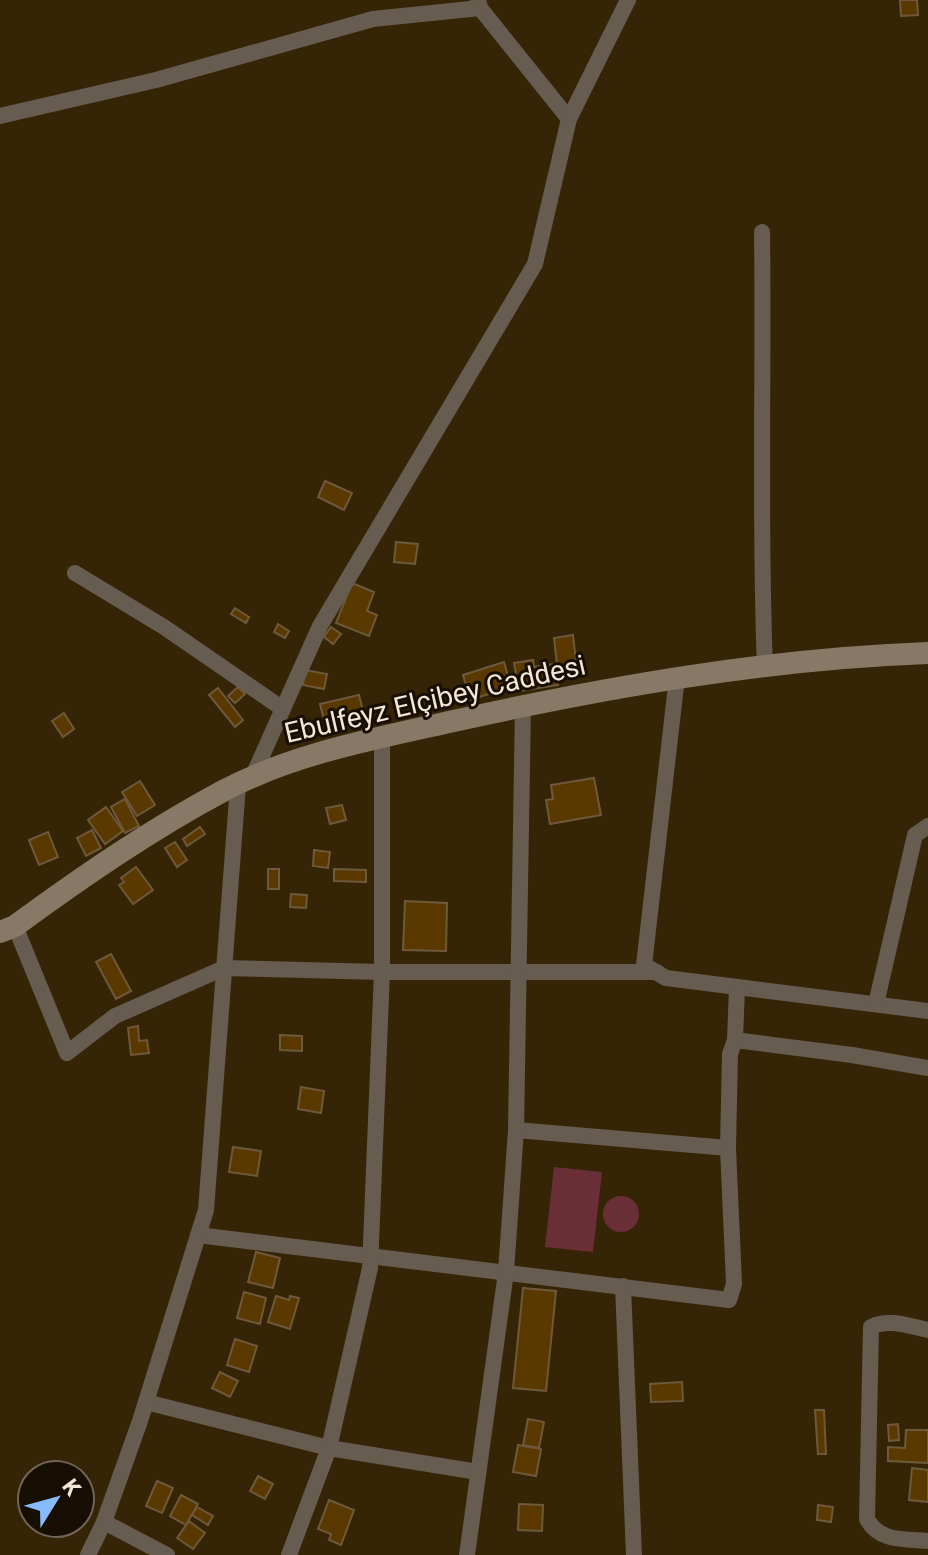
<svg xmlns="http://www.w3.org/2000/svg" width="928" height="1555" font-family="Roboto,sans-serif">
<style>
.green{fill:#6a2f36}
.building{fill:#593900;stroke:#6e593c;stroke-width:2}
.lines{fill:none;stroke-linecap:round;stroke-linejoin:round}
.street{stroke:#665c50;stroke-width:16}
.secondary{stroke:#887966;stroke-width:22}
.labels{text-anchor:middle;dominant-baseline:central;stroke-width:6;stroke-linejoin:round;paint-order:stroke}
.street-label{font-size:28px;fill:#f4e7d7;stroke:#170f04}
</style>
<rect width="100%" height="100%" fill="#362407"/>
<g class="green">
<path d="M554 1167 602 1172 593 1252 545 1247Z"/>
<circle cx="621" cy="1214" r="18"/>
</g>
<g class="building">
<path d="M900 0H917L918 15 901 16Z"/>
<path d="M325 481 352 493 344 510 318 497Z"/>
<path d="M396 542 418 544 415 564 394 562Z"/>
<path d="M352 583 374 592 367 611 377 615 369 636 336 623Z"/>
<path d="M235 608 249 617 246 623 231 614Z"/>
<path d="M278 624 289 631 285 638 274 632Z"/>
<path d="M331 627 341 634 333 644 324 637Z"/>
<path d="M573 635 577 670 558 673 554 638Z"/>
<path d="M533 660 534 667 554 664 558 685 519 691 514 663Z"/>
<path d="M504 662 511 687 470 700 463 675Z"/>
<path d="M305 670 327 674 324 689 303 685Z"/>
<path d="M238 687 245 694 235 703 228 696Z"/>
<path d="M218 688 243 720 235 727 209 695Z"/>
<path d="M359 695 366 722 327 732 320 704Z"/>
<path d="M64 713 74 729 63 737 52 721Z"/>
<path d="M594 778 601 815 550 824 546 800 553 799 551 785Z"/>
<path d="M140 781 155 805 137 816 122 792Z"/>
<path d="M125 799 139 826 125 833 111 807Z"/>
<path d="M342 805 346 820 330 824 326 808Z"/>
<path d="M106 807 123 831 105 844 88 820Z"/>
<path d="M200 827 205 834 187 846 183 839Z"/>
<path d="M92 830 101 848 86 856 77 838Z"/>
<path d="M48 832 58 857 39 865 29 840Z"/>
<path d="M175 842 187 860 177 867 165 848Z"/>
<path d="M314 850 330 852 328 868 313 866Z"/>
<path d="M136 867 153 890 133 904 119 885 124 882 121 878Z"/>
<rect x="268" y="869" width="11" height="20"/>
<path d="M334 869 366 870V882L334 881Z"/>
<path d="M291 894 307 895 306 908 290 907Z"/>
<path d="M405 901 447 903 446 951 403 950Z"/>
<path d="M111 954 131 991 116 999 96 962Z"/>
<path d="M138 1026 139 1041 147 1040 149 1053 131 1055 128 1028Z"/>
<path d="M280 1035 302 1036V1051L280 1050Z"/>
<path d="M301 1087 324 1091 321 1113 298 1109Z"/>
<path d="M233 1147 261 1151 257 1176 229 1172Z"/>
<path d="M256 1252 280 1258 273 1288 248 1282Z"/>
<path d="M523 1288 556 1291 546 1391 513 1388Z"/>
<path d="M244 1292 266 1298 260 1324 237 1318Z"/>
<path d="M276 1296 289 1300 290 1296 299 1298 290 1329 268 1322Z"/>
<path d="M235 1339 257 1346 249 1372 227 1365Z"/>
<path d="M220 1372 238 1381 230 1397 212 1388Z"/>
<path d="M682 1382 683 1401 651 1402 650 1384Z"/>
<path d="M815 1410H824L826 1454H818Z"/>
<path d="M528 1419 544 1422 539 1448 523 1445Z"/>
<path d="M898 1424 899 1440 889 1441 888 1425Z"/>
<path d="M906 1430H928V1463L888 1461V1447L905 1448Z"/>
<path d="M518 1445 541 1449 536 1476 513 1472Z"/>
<path d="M912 1468 928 1470V1502L909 1500Z"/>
<path d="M258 1476 273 1484 265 1499 250 1491Z"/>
<path d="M157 1481 173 1488 162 1513 146 1506Z"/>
<path d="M181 1495 198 1504 186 1525 170 1516Z"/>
<path d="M329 1500 354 1510 341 1545 329 1540 331 1534 318 1529Z"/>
<path d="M519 1504 543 1505 542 1531 518 1530Z"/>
<path d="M818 1505 833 1507 831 1522 817 1520Z"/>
<path d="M197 1507 213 1516 208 1525 192 1515Z"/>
<path d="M189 1521 205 1533 193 1549 177 1538Z"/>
</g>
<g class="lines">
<g class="street">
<path d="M478 0 480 8 569 119"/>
<path d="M0 116 156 80 373 19 480 8"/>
<path d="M762 232C764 377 759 522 765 667"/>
<path d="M75 573 164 627 283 709"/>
<path d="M677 677 644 965 666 978 928 1011"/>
<path d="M252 778 320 626 535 264 569 119 628 0"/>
<path d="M15 926 67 1053 115 1016 224 968 382 972H657"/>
<path d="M876 1004 915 835 928 826"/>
<path d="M735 1040 852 1055 928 1068"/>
<path d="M516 1130 728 1148"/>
<path d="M198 1235 729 1300 734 1284 728 1148 730 1054 735 1040 737 987"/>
<path d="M623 1286 634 1555"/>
<path d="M928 1330C909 1326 888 1318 871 1327L867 1519C879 1542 905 1539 928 1541"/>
<path d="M146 1402 329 1448 478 1472"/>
<path d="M88 1555 104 1522"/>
<path d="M167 1555 104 1522 140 1421 206 1210 238 785"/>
<path d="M289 1555 329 1448 370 1268 382 972V737"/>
<path d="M467 1555 506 1272 516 1130 523 706"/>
</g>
<path class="secondary" d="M0 932 15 926C82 877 150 830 223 791 292 754 374 739 449 722 607 687 766 659 928 653"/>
</g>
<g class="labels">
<g class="street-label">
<text transform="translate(435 699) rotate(-13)">Ebulfeyz Elçibey Caddesi</text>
</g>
</g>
<g transform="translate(56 1499) rotate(53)"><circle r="38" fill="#170f04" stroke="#6f6558" stroke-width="2"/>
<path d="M0-6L14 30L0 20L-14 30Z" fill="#87bbfb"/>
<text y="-12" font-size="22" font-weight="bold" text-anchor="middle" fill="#f4e7d7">K</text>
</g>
</svg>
